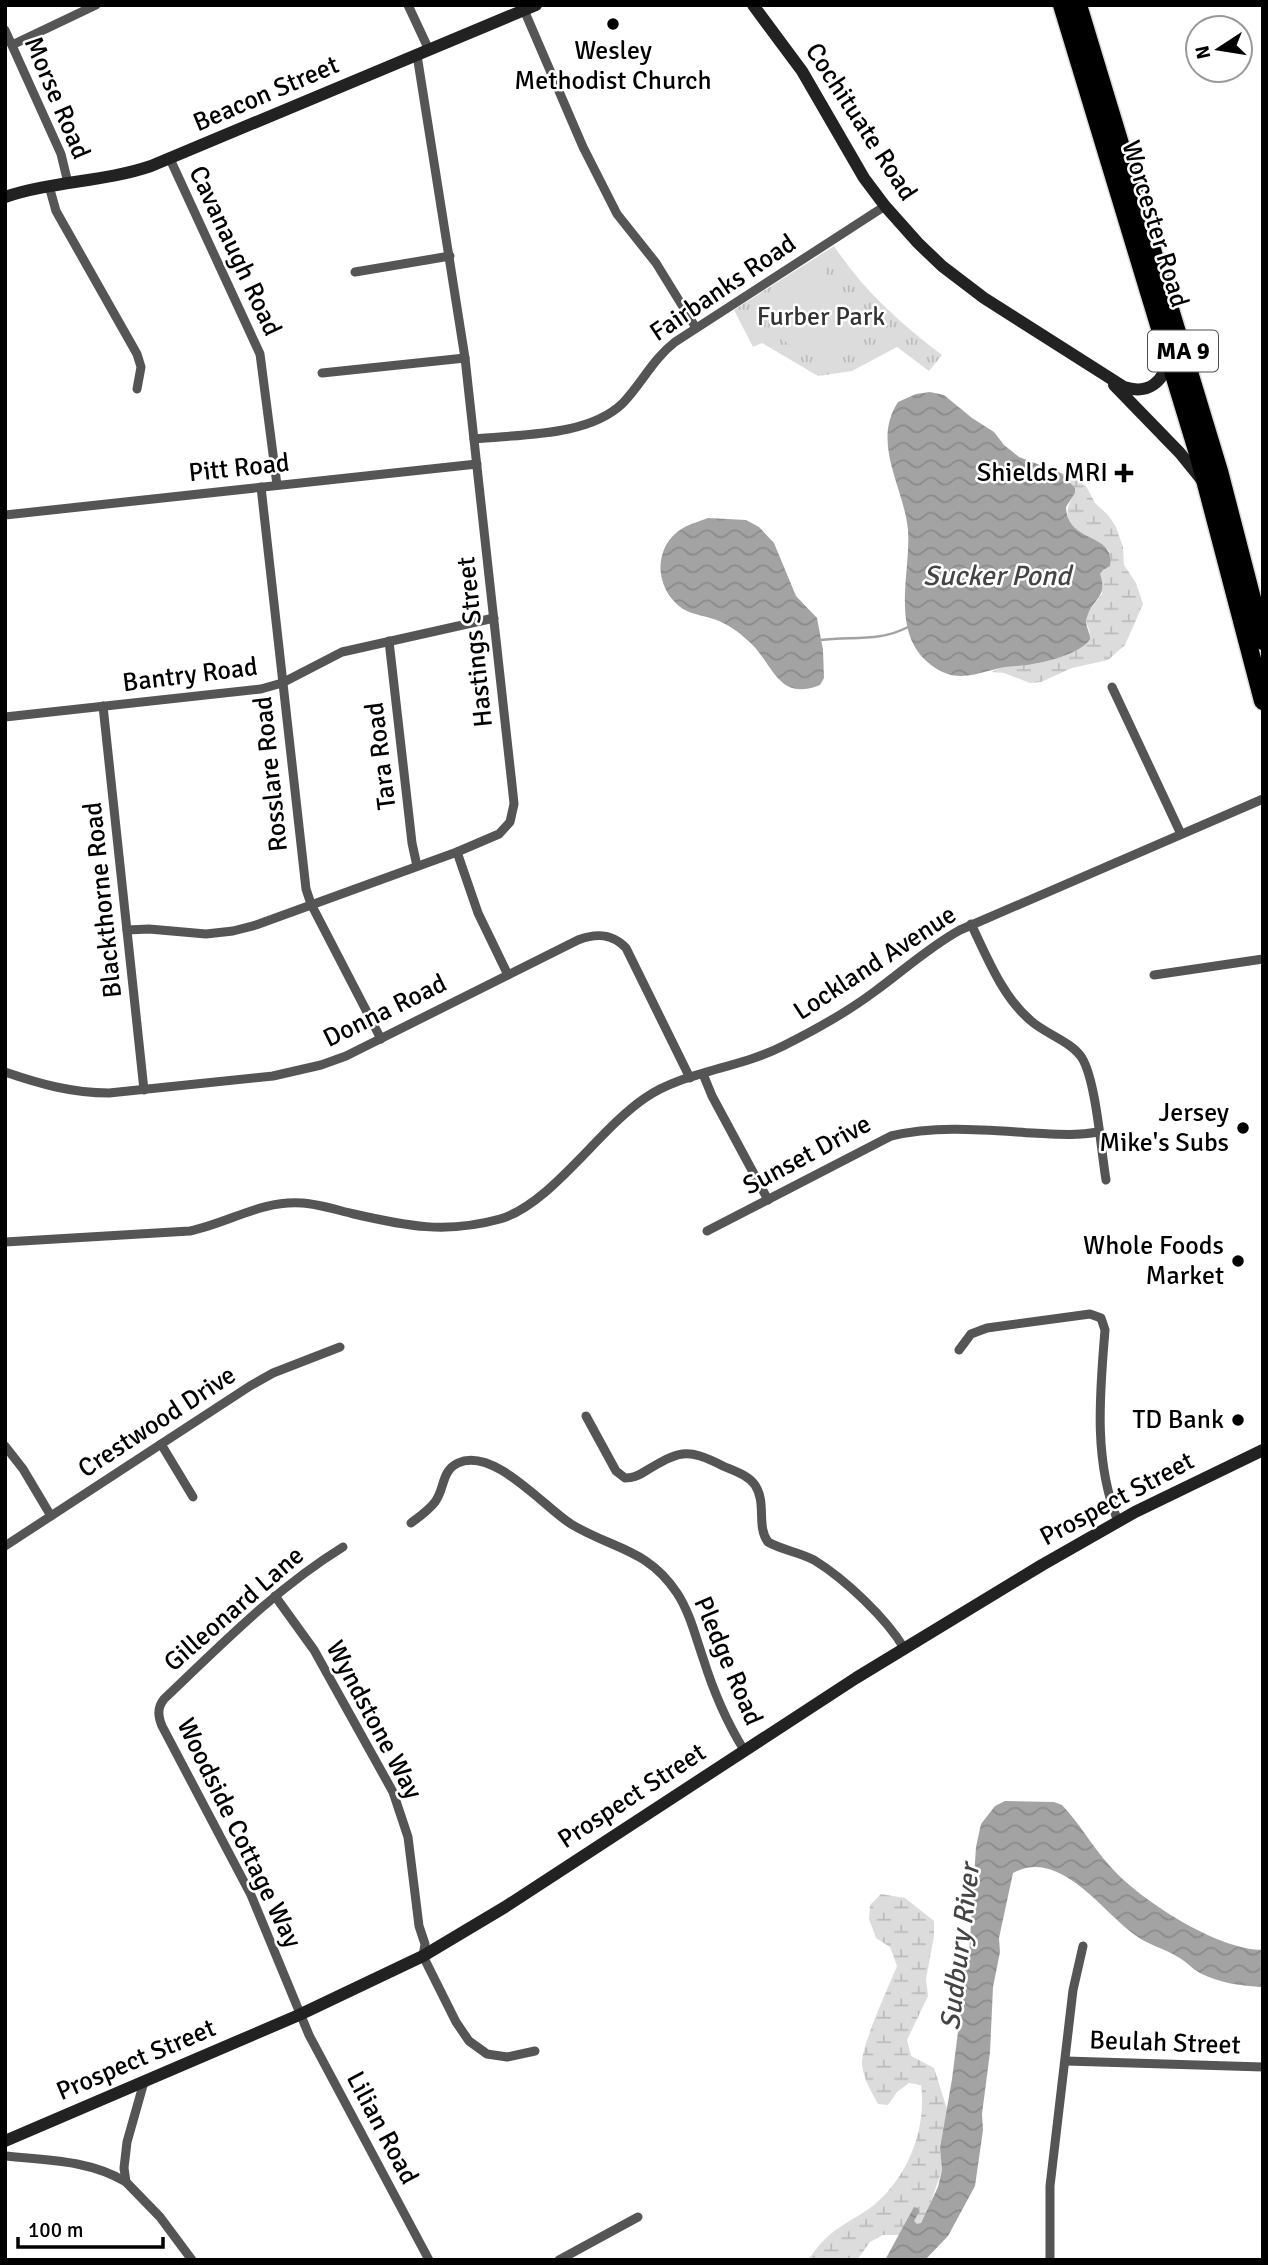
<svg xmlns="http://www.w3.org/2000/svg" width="1268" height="2265" font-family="Signika,sans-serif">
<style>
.grass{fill:url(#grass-tufts)}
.wetland{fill:url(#wetland-marsh)}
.pitch{fill:#dcdcdc}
.water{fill:url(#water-waves)}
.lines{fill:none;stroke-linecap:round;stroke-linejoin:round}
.stream{stroke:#a3a3a3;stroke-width:2.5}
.highway-casing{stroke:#dbdbdb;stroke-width:21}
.street{stroke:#555;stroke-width:9}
.secondary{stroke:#222;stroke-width:12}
.highway{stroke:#000;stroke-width:18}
.poi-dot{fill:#000;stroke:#fff;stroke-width:2.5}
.labels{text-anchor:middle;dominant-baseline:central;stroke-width:5;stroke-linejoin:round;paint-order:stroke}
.shield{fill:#fff;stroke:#4c4c4c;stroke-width:2}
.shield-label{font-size:24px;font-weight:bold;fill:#000}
.poi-label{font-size:26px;fill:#000;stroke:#fff;text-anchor:end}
.street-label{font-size:26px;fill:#000;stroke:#fff}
.park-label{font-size:26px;fill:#333;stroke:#fff}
.water-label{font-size:28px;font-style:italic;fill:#444;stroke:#fff}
</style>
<defs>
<pattern id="grass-tufts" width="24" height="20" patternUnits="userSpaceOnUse" patternTransform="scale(1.75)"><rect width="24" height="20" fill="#dcdcdc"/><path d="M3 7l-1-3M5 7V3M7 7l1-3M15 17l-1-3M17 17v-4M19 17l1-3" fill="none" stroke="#bbb"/></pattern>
<pattern id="wetland-marsh" width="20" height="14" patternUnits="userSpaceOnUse" patternTransform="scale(1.75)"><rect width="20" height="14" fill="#dcdcdc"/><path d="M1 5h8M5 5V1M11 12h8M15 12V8" fill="none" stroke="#bbb"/></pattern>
<pattern id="water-waves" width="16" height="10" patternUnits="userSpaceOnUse" patternTransform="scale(1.75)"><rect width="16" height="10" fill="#a3a3a3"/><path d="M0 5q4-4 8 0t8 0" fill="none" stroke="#8b8b8b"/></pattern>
</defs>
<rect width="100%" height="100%" fill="#fff"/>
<path class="grass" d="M834 246C863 290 900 323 942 355L929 371 897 347 852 371 818 376 762 343 753 347 734 310Z"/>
<g class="wetland">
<path d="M1061 473 1071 476 1086 486 1095 503 1108 515 1116 527 1123 547 1124 565 1136 583 1143 604 1125 645 1108 660 1072 668 1041 682 1030 683 1004 673 991 672 1007 665 1022 666 1090 633 1086 621 1087 614 1102 594 1100 574 1109 551C1087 532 1052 528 1075 493L1070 482Z"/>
<path d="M881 1894 905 1898 934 1921V1936L926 1979 928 1996 907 2040 911 2056 934 2068 947 2109 940 2148 942 2170 929 2207 921 2223 906 2235H883L870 2242 857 2260H808C813 2253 819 2245 825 2239 839 2225 859 2217 874 2205 908 2177 927 2128 921 2085L909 2083 897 2092 888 2105 878 2104C872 2093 863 2078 862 2064 861 2046 889 1986 897 1966L890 1947 876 1938 869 1919 870 1905Z"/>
</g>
<path class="pitch" d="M823 268 863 336C850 342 831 355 817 354 788 353 773 331 764 306Z"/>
<g class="water">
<path d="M930 392 944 395 972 418 994 432 1004 445 1019 457 1061 473 1075 488V493L1066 507C1067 544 1116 532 1110 566L1103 570 1100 574C1108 598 1093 598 1087 617 1084 625 1090 631 1090 639 1081 655 1036 665 1017 666 986 666 962 689 931 665 889 633 911 574 908 530 904 487 871 443 898 402L916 394Z"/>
<path d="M708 518 746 520 759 527 774 543 796 596 817 618 823 650 824 678 820 685C776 703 773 660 746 639 739 632 728 625 719 621 707 616 693 615 683 609 654 590 652 546 683 528 690 524 700 521 708 518Z"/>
<path d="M1005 1801 1054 1802 1062 1805C1080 1824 1092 1846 1109 1865 1138 1899 1217 1950 1263 1950V1987C1240 1986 1220 1983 1200 1973 1192 1969 1186 1961 1178 1957 1164 1948 1148 1945 1135 1935 1102 1912 1060 1847 1013 1873L999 1938 1000 1952 993 1987 990 2052 982 2114 983 2130 975 2186 948 2236 925 2260H885L914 2207 918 2208 919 2212 914 2221 917 2224 921 2223 938 2187 942 2170 940 2148 952 2079 959 2024 960 1998 958 1974 969 1954 976 1847 981 1824 995 1806Z"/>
</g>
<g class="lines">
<path class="stream" d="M821 640C851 636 880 642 908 627"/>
<g class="highway-casing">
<g id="highway">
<path d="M1062 5 1199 457 1263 701"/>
<path d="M1078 5 1219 471 1263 641"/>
</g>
</g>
<g class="street">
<path d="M408 5 429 50"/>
<path d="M524 10 583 147 617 214 656 263 696 328"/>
<path d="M5 30 61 154 68 183"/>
<path d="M12 45 96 5"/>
<path d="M170 159 260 354 277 485"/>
<path d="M49 186 56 211 137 354 141 367 137 389"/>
<path d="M355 272 450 256"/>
<path d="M322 373 465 358"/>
<path d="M474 439C520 434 588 437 623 403 642 383 653 359 675 342L885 206"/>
<path d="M261 487 306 889 311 904 381 1039"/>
<path d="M5 515 477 464"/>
<path d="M389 641 412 843 417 866"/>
<path d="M1112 687 1181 834"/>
<path d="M103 706 144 1090"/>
<path d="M5 717 261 689 282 683 342 652 494 618"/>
<path d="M457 852 478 913 508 975"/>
<path d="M971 924C987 957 1002 996 1030 1020 1045 1034 1071 1041 1082 1058 1096 1081 1101 1150 1106 1180"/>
<path d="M127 930 149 929 206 934 233 931 256 925 457 852 499 834 510 822 514 804 513 794 465 358 417 55"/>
<path d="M1154 975 1263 959"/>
<path d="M5 1072C40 1084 72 1093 109 1093L273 1076 321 1065 346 1056 578 940C596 933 612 933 626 948L690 1078"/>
<path d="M703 1074 712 1096 768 1200"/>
<path d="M707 1231 891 1136C937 1125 985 1130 1033 1133 1055 1134 1076 1136 1098 1132"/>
<path d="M5 1242 190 1231C229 1223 261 1200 302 1203 319 1204 337 1210 354 1214 406 1226 446 1234 500 1219 550 1205 599 1129 645 1098 682 1072 740 1068 783 1046 815 1030 846 1013 874 992 903 971 929 947 960 930L1263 799"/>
<path d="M959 1350 971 1334 987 1328 1090 1314 1101 1318 1105 1330C1100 1392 1093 1461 1118 1521"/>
<path d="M586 1416 616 1471 625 1478C633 1478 637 1476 644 1472 679 1451 686 1447 723 1466 734 1471 748 1475 755 1485 767 1503 756 1526 768 1542 782 1550 799 1552 814 1560 845 1579 886 1618 904 1648"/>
<path d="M161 1444 193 1497"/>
<path d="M5 1446 23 1469 51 1516"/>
<path d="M411 1523C419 1517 428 1511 435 1502 445 1489 441 1471 458 1463 494 1447 544 1507 571 1524 612 1549 647 1548 677 1593 690 1613 695 1635 703 1658 713 1690 726 1721 744 1750"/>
<path d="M5 1546 250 1386 273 1373 340 1347"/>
<path d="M343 1547C275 1589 221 1645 164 1699 157 1708 158 1716 162 1726L251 1895 309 2035 429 2260"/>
<path d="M275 1596 314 1650 393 1792 408 1837 419 1926 425 1944 423 1956 456 2022 469 2041 487 2054 507 2057 535 2051"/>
<path d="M1066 2061 1263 2067"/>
<path d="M144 2082 127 2142 124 2168 126 2182 160 2217 192 2260"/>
<path d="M5 2156C46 2160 90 2160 126 2182"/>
<path d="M559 2260 638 2217"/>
<path d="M1050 2260V2186L1073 1990 1083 1946"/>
</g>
<g class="secondary">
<path d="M753 5 802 71 864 178 885 206 918 243 942 266 984 298 1124 387C1148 395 1164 382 1168 359"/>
<path d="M5 197C53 181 104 182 151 166L536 5"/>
<path d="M1114 385 1180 453 1201 479"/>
<path d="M5 2141 299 2015 423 1956 505 1907 856 1678 1042 1565 1135 1512 1263 1450"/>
</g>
<use href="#highway" class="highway"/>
</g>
<g class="poi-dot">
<circle cx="613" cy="24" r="7"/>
<path d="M1120.5 462.5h7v7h7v7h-7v7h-7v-7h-7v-7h7z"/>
<circle cx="1243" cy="1128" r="7"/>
<circle cx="1238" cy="1261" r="7"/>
<circle cx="1238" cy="1420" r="7"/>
</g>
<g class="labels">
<rect class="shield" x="1148" y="330.5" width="70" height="41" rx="5"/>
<g class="shield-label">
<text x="1183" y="351">MA 9</text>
</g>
<g class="poi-label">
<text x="613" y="51" text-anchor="middle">Wesley<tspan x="613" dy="30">Methodist Church</tspan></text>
<text x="1108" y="473">Shields MRI</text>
<text x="1229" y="1113">Jersey<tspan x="1229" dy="30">Mike's Subs</tspan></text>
<text x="1224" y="1246">Whole Foods<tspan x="1224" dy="30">Market</tspan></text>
<text x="1224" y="1420">TD Bank</text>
</g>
<g class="street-label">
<text transform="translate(266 94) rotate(-23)">Beacon Street</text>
<text transform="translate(57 98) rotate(67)">Morse Road</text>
<text transform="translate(861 122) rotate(57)">Cochituate Road</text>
<text transform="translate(1155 224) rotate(73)">Worcester Road</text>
<text transform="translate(235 251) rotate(65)">Cavanaugh Road</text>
<text transform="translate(723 288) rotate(-34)">Fairbanks Road</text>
<text transform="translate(239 468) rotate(-6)">Pitt Road</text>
<text transform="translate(475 642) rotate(-96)">Hastings Street</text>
<text transform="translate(190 675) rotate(-7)">Bantry Road</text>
<text transform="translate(381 756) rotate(-97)">Tara Road</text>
<text transform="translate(271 774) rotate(-96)">Rosslare Road</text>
<text transform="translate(103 900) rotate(-96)">Blackthorne Road</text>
<text transform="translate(875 963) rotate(-33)">Lockland Avenue</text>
<text transform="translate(385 1011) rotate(-26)">Donna Road</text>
<text transform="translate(807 1155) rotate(-28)">Sunset Drive</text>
<text transform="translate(157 1422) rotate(-33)">Crestwood Drive</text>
<text transform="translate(1117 1499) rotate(-28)">Prospect Street</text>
<text transform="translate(234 1609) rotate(-41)">Gilleonard Lane</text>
<text transform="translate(728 1661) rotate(67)">Pledge Road</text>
<text transform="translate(374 1720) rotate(62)">Wyndstone Way</text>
<text transform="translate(632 1796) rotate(-33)">Prospect Street</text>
<text transform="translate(239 1833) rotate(64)">Woodside Cottage Way</text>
<text transform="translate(1165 2043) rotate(2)">Beulah Street</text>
<text transform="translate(136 2060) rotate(-23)">Prospect Street</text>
<text transform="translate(382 2128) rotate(62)">Lilian Road</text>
</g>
<g class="park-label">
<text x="821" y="317">Furber Park</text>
</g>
<g class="water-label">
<text x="997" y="576">Sucker Pond</text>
<text transform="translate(960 1947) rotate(-83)">Sudbury River</text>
</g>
</g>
<rect width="1268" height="2265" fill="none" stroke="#000000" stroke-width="14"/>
<g transform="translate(1219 49) rotate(258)"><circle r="33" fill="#ffffff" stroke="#999999" stroke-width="2"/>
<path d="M0-5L12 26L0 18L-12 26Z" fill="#000000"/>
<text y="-10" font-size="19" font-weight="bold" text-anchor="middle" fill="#000000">N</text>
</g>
<path d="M18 2237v10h145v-10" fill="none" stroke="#000000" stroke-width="3.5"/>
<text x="28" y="2237" font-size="21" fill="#000000" stroke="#ffffff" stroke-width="5" paint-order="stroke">100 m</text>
</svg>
